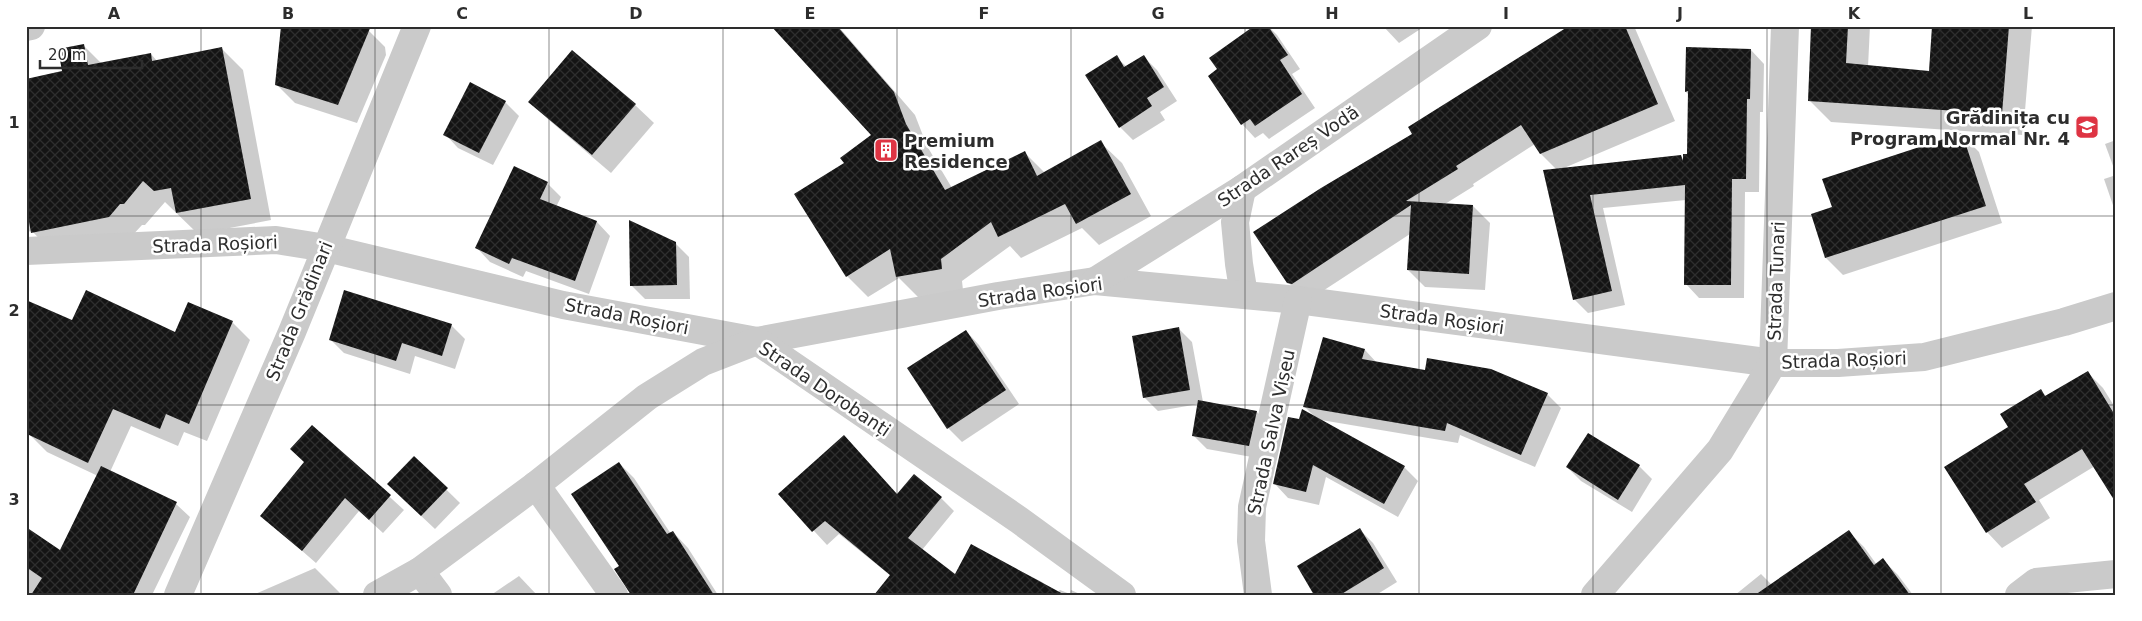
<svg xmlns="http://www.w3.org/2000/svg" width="2142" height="621" font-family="'DejaVu Sans',sans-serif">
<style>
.shadow{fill:#0003}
.building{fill:url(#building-cross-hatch)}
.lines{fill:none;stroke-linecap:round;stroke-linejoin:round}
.minor{stroke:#cacaca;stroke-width:28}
.grid{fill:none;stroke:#2d2d2d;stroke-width:1;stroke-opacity:0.55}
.labels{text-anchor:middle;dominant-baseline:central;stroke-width:5;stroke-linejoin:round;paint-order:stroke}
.poi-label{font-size:18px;font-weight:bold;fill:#2d2d2d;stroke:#fff;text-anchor:end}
.street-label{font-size:18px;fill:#2d2d2d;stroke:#fff}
.neatline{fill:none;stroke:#2d2d2d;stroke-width:2}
.grid-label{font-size:16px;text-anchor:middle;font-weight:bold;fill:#2d2d2d}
</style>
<defs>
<pattern id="building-cross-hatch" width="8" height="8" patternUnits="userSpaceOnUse" patternTransform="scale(1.25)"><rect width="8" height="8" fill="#141414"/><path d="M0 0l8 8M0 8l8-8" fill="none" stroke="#2e2e2e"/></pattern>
</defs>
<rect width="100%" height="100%" fill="#fff"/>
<g class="shadow">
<path d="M364 26 385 47 386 55 357 123 295 103 276 84Z"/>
<path d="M772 26H838L915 115 927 146 952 188 1025 153 1045 173 1100 142 1122 163 1151 216 1099 245 1082 228 1021 258 1010 246 962 281 963 290 919 298 899 278 868 297 847 276 845 164 873 136Z"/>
<path d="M1268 26 1277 35 1300 69 1292 74 1315 108 1269 139 1263 133 1255 138 1242 124 1219 70Z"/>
<path d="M1383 26H1425L1399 43Z"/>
<path d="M1567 26H1634L1675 121 1564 168 1680 156 1684 160 1689 155V95L1686 92 1687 49 1751 50 1764 64 1763 112H1760L1759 192H1745L1744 298H1699L1686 284V200L1603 208 1625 305 1588 313 1575 300 1557 170 1541 154 1535 144 1473 184 1474 186 1445 204 1473 206 1490 223 1485 290 1425 287 1408 270 1410 234 1309 300H1305L1288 282 1413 134 1564 31 1563 28Z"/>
<path d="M1812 26H1870L1868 67 1930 73 1933 26H2032L2023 135 1831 122 1809 100Z"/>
<path d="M84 46 102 64 151 54 157 61 222 49 243 70 271 220 198 234 165 202 145 225H142L130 238 53 253 32 231 26 232V80L64 72Z"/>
<path d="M1143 56 1157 70 1177 101 1160 112 1165 120 1133 140 1120 127 1116 57 1127 67Z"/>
<path d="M505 102 519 116 493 165 458 148 445 134Z"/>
<path d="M530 102 635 105 654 123 611 173 549 120Z"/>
<path d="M1962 135 1979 152 2002 223 1843 275 1826 258 1813 215 1833 208Z"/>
<path d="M2116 140V174L2105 144Z"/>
<path d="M2116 175V214L2104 179Z"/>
<path d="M547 183 561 197 556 207 597 222 610 236 589 294 526 271 523 277 490 262 477 248Z"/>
<path d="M675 243 689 257 690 299H645L631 285Z"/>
<path d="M73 322 176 333 232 322 250 340 207 441 184 432 178 446 131 426 110 472 176 504 190 517 152 595H26V528L60 552 98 476 47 452 29 434Z"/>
<path d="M451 325 465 339 455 369 415 356 410 374 344 353 330 339Z"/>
<path d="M1179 329 1192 342 1203 402 1257 412 1270 426 1263 459 1207 449 1193 435 1199 404 1158 411 1144 397Z"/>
<path d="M966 331 979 345 1019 404 962 442 948 428 909 369Z"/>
<path d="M1365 350 1377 363 1547 394 1561 408 1535 467 1460 435 1458 443 1321 420 1404 467 1418 481 1398 517 1326 477 1319 505 1288 498 1275 484 1300 420 1314 416 1304 406Z"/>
<path d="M2087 372 2103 388 2116 409V498L2095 466 2039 500 2050 518 2002 548 1987 532 2010 428 2040 390 2047 397Z"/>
<path d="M312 426 404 510 383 533 359 511 316 563 262 516 305 463Z"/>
<path d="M414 458 460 503 435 529 402 498Z"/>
<path d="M619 463 634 478 671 534 673 532 688 548 718 595H632Z"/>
<path d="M1639 466 1652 479 1632 512 1581 481 1567 467Z"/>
<path d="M780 494 941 498 954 511 922 550 955 576 972 546 1042 582 1056 593 1060 590 1070 594 1071 590 1082 595H876L891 576 839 534 827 545Z"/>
<path d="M1360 530 1373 543 1397 582 1376 595H1315Z"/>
<path d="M1849 532 1864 547 1877 565 1883 560 1898 575 1913 595H1735L1761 574 1772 585Z"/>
<path d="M315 568 342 595H253Z"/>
<path d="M519 576 537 595H491Z"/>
</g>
<g class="building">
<path d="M281 26H371L338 105 275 85Z"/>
<path d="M771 26H837L894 92 906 124 945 190 1025 151 1037 176 1101 140 1131 194 1076 224 1065 204 998 237 991 222 941 259 942 269 896 277 890 249 846 277 794 194 844 163 840 158 871 135Z"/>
<path d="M1254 26H1268L1288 55 1280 60 1302 94 1255 126 1250 119 1241 125 1208 76 1217 69 1209 58Z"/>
<path d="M1569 26H1625L1658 104 1540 154 1521 125 1456 166 1458 169 1406 201 1473 205 1469 274 1407 270 1411 205 1292 284 1287 283 1253 232 1321 188 1412 134 1408 127Z"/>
<path d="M1811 26H1848L1846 63 1929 71 1932 26H2009L2002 114 1808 101Z"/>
<path d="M84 44 88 65 151 53 152 61 222 47 251 199 176 213 171 188 154 191 143 181 124 204H120L109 217 31 233 26 204V79L62 71 58 49Z"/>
<path d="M1686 47 1751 49 1750 99H1747L1746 179H1732L1731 285H1684L1685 185 1590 195 1612 291 1573 300 1543 170 1681 155 1683 161V154H1687L1688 91 1685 92Z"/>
<path d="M572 50 636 104 592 155 528 102Z"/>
<path d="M1117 55 1124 67 1144 55 1164 87 1147 98 1152 106 1119 128 1085 75Z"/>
<path d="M470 82 506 101 479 153 443 135Z"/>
<path d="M1962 133 1986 206 1825 258 1811 214 1832 207 1822 179Z"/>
<path d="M514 166 548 182 540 199 597 221 575 281 512 258 509 264 475 248Z"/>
<path d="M629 220 676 242 677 285 630 286Z"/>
<path d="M86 290 175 332 188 302 233 321 189 424 166 414 160 429 113 409 88 463 27 434 26 426V300L72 320Z"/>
<path d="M344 290 452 324 442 356 402 343 396 361 329 340Z"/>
<path d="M1179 327 1190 390 1143 398 1132 336Z"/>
<path d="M966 330 1006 390 947 429 907 368Z"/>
<path d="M1323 337 1365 349 1362 359 1425 370 1427 358 1491 369 1548 393 1521 455 1447 423 1445 431 1303 407Z"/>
<path d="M2088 371 2116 417V503L2082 449 2024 484 2036 502 1986 533 1944 467 2008 427 2000 414 2041 389 2045 396Z"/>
<path d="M1198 400 1257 411 1249 446 1192 436Z"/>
<path d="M1302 409 1405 466 1384 504 1313 465 1306 492 1273 484 1288 417 1299 419Z"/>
<path d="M312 425 391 495 369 520 345 498 302 551 260 516 304 462 290 449Z"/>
<path d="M1588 433 1640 465 1618 500 1566 467Z"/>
<path d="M844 435 897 494 914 474 942 497 908 538 955 574 971 544 1065 595H874L890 575 825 521 812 532 778 494Z"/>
<path d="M414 456 448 488 421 516 387 484Z"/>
<path d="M619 462 667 534 673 531 714 595H631L614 569 619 566 571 494Z"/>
<path d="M101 466 177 502 133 595H31L42 578 26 567V527L60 550Z"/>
<path d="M1360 528 1384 568 1340 595H1314L1297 566Z"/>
<path d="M1849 530 1874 565 1883 558 1910 595H1755Z"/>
</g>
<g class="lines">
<g class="minor">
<path d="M26 27 31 26"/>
<path d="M1242 189 1235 222 1239 264 1244 295"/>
<path d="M26 251 276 240 326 248 563 305 757 341 998 296 1095 281 1298 300 1773 363H1838L1924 357 2064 322 2116 306"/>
<path d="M1095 281 1242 189 1478 26"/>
<path d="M757 341 1019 520 1122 595"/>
<path d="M536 485 614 595"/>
<path d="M420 571 438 595"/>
<path d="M178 595 292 332 417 26"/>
<path d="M377 595 420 571 536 485 647 397 703 362 757 341"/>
<path d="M1258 595 1251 541 1252 507 1298 300"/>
<path d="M1595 595 1720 450 1773 363 1785 26"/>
<path d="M2019 595 2036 582 2116 574"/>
</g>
</g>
<path class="grid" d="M201 26V595M375 26V595M549 26V595M723 26V595M897 26V595M1071 26V595M1245 26V595M1419 26V595M1593 26V595M1767 26V595M1941 26V595M26 216H2116M26 405H2116"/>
<defs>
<g id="school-square" transform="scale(1.25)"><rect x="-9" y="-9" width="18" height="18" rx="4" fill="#de3443" stroke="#fff"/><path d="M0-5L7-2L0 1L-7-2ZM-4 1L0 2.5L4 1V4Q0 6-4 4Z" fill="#fff"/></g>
<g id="building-square" transform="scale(1.25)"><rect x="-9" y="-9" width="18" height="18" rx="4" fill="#de3443" stroke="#fff"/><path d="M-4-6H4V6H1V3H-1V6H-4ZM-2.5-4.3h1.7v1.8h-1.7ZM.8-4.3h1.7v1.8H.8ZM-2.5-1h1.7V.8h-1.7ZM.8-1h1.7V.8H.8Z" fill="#fff"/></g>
</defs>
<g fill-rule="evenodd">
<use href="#school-square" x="2087" y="127"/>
<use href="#building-square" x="886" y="150"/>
</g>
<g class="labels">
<g class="poi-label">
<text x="2070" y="117">Grădinița cu<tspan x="2070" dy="21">Program Normal Nr. 4</tspan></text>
<text x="904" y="140" text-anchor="start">Premium<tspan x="904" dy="21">Residence</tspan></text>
</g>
<g class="street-label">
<text transform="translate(1288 156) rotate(-34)">Strada Rareș Vodă</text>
<text transform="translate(215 244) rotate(-2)">Strada Roșiori</text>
<text transform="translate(1776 281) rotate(-88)">Strada Tunari</text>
<text transform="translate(1040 292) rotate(-8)">Strada Roșiori</text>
<text transform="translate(299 311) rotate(-68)">Strada Grădinari</text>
<text transform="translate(627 316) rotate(11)">Strada Roșiori</text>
<text transform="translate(1442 319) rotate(8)">Strada Roșiori</text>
<text transform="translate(1844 360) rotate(-2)">Strada Roșiori</text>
<text transform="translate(825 389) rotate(34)">Strada Dorobanți</text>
<text transform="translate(1271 432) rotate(-78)">Strada Salva Vișeu</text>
</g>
</g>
<rect width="2142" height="621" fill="none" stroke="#ffffff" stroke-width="55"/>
<path d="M40 60v8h102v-8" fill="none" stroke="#2d2d2d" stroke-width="2.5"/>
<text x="48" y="60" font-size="15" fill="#2d2d2d" stroke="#ffffff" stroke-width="4" paint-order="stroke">20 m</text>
<rect x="28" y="28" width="2086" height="566" class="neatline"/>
<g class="grid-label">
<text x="114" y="19">A</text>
<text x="288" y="19">B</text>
<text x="462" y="19">C</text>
<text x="636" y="19">D</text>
<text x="810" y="19">E</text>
<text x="984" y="19">F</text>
<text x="1158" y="19">G</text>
<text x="1332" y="19">H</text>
<text x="1506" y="19">I</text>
<text x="1680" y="19">J</text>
<text x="1854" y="19">K</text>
<text x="2028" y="19">L</text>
<text x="14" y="128">1</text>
<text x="14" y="316">2</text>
<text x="14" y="505">3</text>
</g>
</svg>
